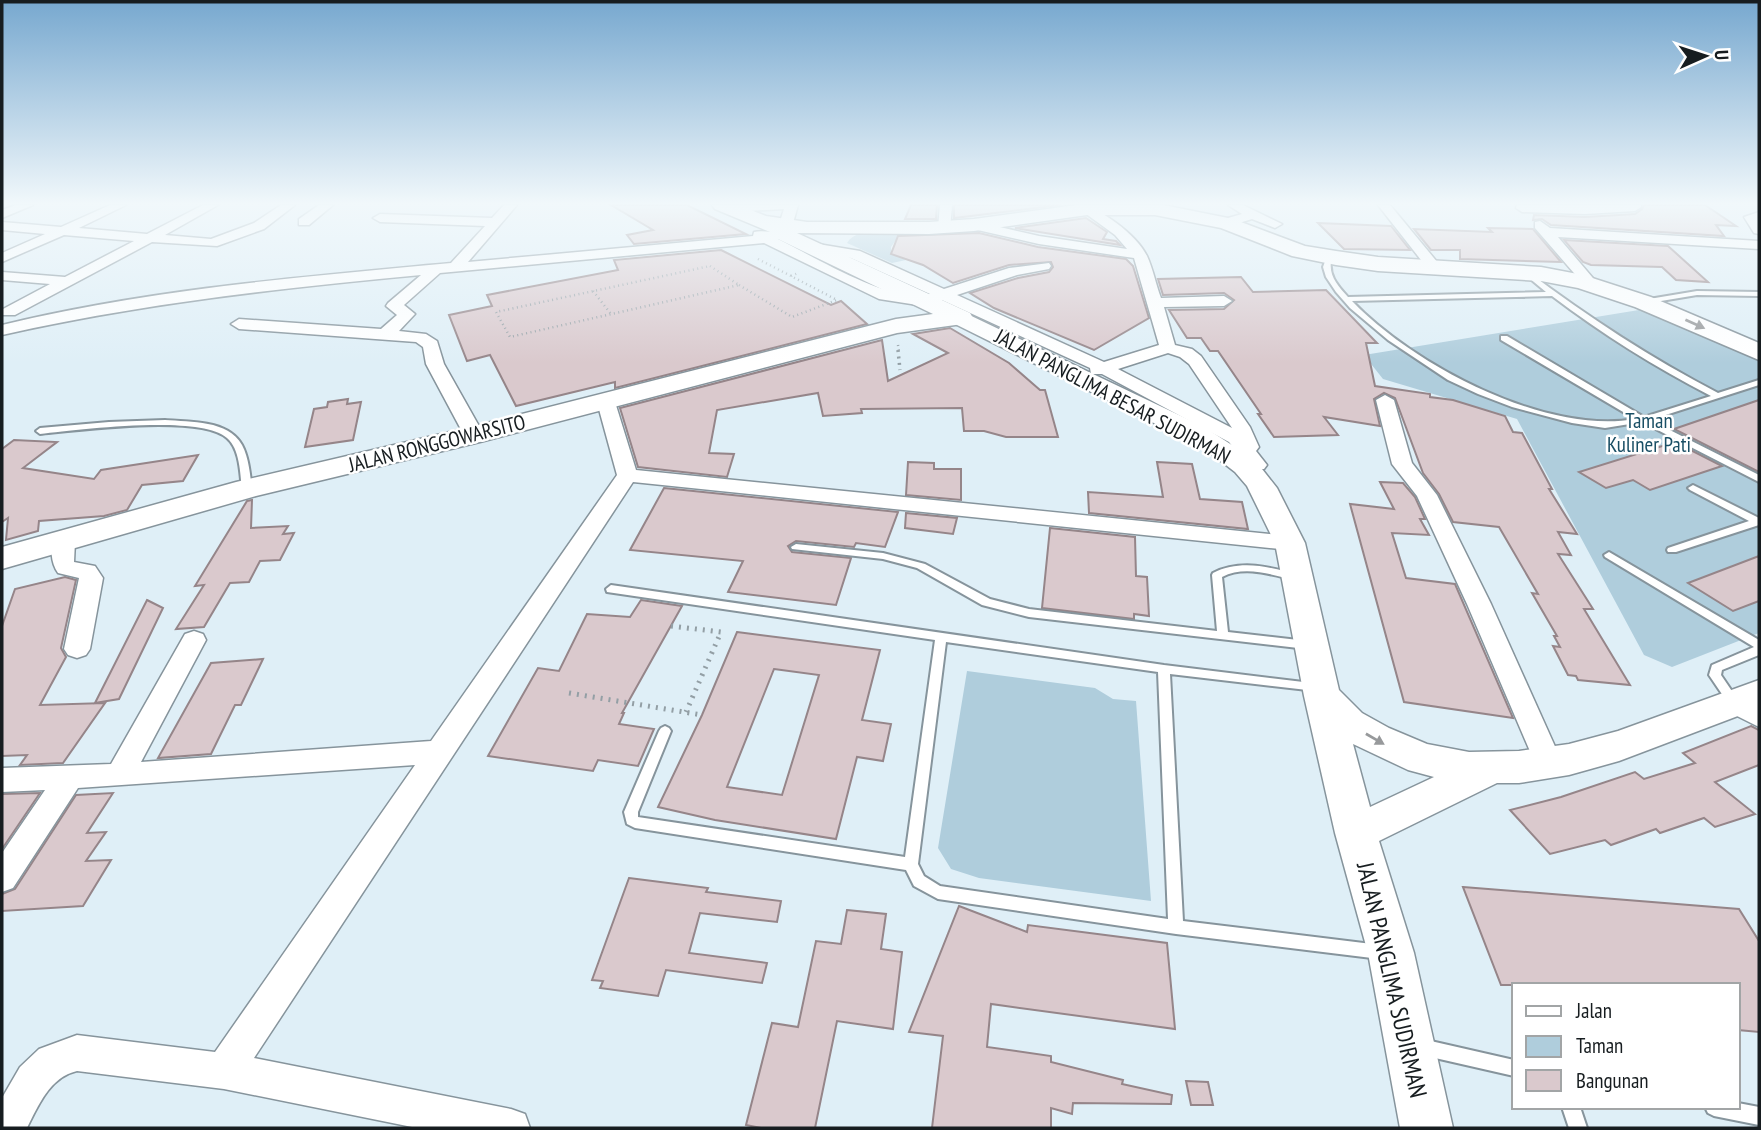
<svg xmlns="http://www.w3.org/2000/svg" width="1761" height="1130" font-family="'PT Sans Narrow',sans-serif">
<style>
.green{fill:#afcddc}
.building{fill:#dac9cd;stroke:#958589;stroke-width:2;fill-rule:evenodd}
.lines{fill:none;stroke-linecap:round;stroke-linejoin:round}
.lane-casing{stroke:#86949c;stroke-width:4}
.street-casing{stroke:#86949c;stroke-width:3}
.secondary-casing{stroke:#86949c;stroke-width:3}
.primary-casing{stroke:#86949c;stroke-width:3}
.path-far2{stroke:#939fa5;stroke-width:2.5;stroke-dasharray:1 3.5;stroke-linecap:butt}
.path-far1{stroke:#939fa5;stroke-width:3.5;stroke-dasharray:2 4.5;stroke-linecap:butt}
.path{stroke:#939fa5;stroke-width:5;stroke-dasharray:2 6;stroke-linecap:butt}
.lane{fill:#fff;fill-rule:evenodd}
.street{fill:#fff;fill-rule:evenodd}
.secondary{fill:#fff;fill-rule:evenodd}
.primary{fill:#fff;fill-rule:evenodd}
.oneway{fill:#97999b}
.labels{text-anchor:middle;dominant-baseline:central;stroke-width:5;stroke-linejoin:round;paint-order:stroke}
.street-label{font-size:21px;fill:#171d20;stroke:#fff}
.park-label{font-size:21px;fill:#1a4f65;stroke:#fff}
.near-street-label{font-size:24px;fill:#171d20;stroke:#fff}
</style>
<rect width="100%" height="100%" fill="#dfeff7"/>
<g class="green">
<path d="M883 232 900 234 891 247V253L906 260 892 263 847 243C854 231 871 232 883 232Z"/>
<path d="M1645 309 1759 360V633L1672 667 1644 655 1517 419 1383 379 1364 355Z"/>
<path d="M967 671 1095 688 1113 699 1136 701 1151 901 979 878 951 869 938 848Z"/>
</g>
<g class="building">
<path d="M611 205H687L746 234 634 244 627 235 653 230Z"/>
<path d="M911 205H937L936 219H905Z"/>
<path d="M954 205H1060L954 218Z"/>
<path d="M1644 205H1705L1736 226 1716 225 1724 236 1551 225 1542 219 1533 220 1534 215 1585 217 1635 214 1642 209Z"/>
<path d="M1086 218 1107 232 1103 239 1116 241 1120 245 1015 228Z"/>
<path d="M1318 223 1391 226 1410 250 1344 249Z"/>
<path d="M1488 228 1533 229 1561 262 1460 259V250H1431L1414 229 1492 232Z"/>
<path d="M979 233 1038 247 1126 259 1133 266 1149 318 1094 350 994 308 970 293 1018 278 1049 272 1053 267 1051 262 1009 265 953 283 923 265 891 254 898 236Z"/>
<path d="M1564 240 1668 246 1708 282 1676 280 1662 267 1591 265 1583 262Z"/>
<path d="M721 250 831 305 841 301 867 324 615 388V382L516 406 490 355 467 361 449 315 492 306 487 295 618 270 614 260Z"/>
<path d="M1241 277 1253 292 1326 290 1377 343H1366L1375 386 1430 394V397L1453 400 1505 416 1513 432 1522 433 1552 489H1549L1577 534 1558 532 1571 555 1558 554 1593 609H1584L1630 685 1578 680 1576 676 1568 675 1553 646 1560 647 1554 636H1557L1532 593 1538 594 1499 527 1453 522 1439 494 1423 473 1395 398 1384 393 1374 399 1380 426 1324 417 1338 435 1274 437 1258 414H1261L1218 351H1210L1201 338H1187L1169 310 1224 309 1234 300 1224 293 1163 295 1158 279Z"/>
<path d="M950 328 1009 363 1040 390H1045L1058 437H1006L984 431H964L962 408 861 409 862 413 823 416 818 393 717 410 709 453 734 454 727 477 638 467 620 408 882 340 888 381 948 353 913 334Z"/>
<path d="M348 399 347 404 361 402 353 440 305 447 314 409 327 407 328 402Z"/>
<path d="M1759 400V472L1674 429Z"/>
<path d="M14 440 57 442 23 468 94 479 101 470 198 455 183 481 142 485 127 510 104 516 39 521 38 531 6 540 8 518 2 522V449Z"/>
<path d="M1675 442 1722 466 1650 490 1633 480 1606 488 1579 472Z"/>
<path d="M908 462 934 463V469H961V500L906 495Z"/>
<path d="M1157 462 1192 464 1200 499 1242 502 1248 529 1089 513 1088 492 1163 497Z"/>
<path d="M1380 482 1403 483 1415 497 1425 519H1420L1429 535 1392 533 1406 578 1455 584 1513 718 1404 702 1350 504 1394 509Z"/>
<path d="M664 488 898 512 885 547 856 543 854 547 796 541 788 546 792 552 851 558 836 605 728 592 743 561 630 550Z"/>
<path d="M252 500 251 528 288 526 283 534 294 533 280 560 260 561 249 582 230 583 204 627 176 629 204 585 195 586 247 501Z"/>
<path d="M906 513 957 518 953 534 905 528Z"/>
<path d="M1050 528 1135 537 1136 576 1147 577 1149 616 1134 614V619L1042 608Z"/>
<path d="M1759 556V601L1733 611 1688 583Z"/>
<path d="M65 577 76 580 61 648 66 657 40 705 105 703 63 763 20 765 27 755 2 756V626L15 589Z"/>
<path d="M147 600 163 608 119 699 95 703Z"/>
<path d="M641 600 682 606 622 713H624L619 724 654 729 638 766 598 760 593 771 488 756 538 668 559 671 587 614 630 617Z"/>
<path d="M737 632 880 650 862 720 891 724 883 761 857 757 836 839 715 820 658 807 702 715ZM774 669 819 675 782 795 727 787Z"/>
<path d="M263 659 241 705H235L211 754 158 758 211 663Z"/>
<path d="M1751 726 1759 730V765L1715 782 1755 814 1715 827 1704 818 1660 833 1656 829 1611 845 1605 840 1550 854 1510 810 1561 797 1635 772 1644 779 1695 763 1683 753Z"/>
<path d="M40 793 2 849V794Z"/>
<path d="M113 793 87 833 106 832 86 861 111 860 83 906 2 911V894L15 889 76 795Z"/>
<path d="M629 878 708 888 706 892 781 901 777 922 700 913 689 953 767 963 762 983 666 970 658 996 600 988 603 981 592 980Z"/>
<path d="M1463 887 1739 909 1759 941V1032L1738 1030V985H1501Z"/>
<path d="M959 906 1027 932 1028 925 1167 943 1175 1029 991 1004 987 1047 1051 1056V1062L1123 1080 1122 1084 1172 1095 1171 1104 1073 1103 1072 1114 1051 1108V1128H932L943 1036 909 1032Z"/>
<path d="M847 910 886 914 881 949 902 952 893 1029 837 1021 815 1128H761L746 1125 772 1023 798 1027 816 941 841 944Z"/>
<path d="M1186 1081 1208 1082 1213 1105H1191Z"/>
</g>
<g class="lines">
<g class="lane-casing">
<g id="lane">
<path d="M1329 255 1332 257C1327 274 1337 285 1348 297L1546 292 1522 272 1527 271C1588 317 1651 358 1718 393L1759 380V385L1650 420 1759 475V482L1642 422 1605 428 1572 423 1512 407 1478 394 1448 380 1388 340 1350 308 1336 292 1326 277 1323 267 1327 256ZM1552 296C1602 334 1655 367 1711 396L1644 417 1507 336H1501V340L1635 419C1546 435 1413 365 1352 301Z"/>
<path d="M1697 291 1759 292V296L1697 295 1643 304 1639 302 1643 300Z"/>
<path d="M165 420C191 422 228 420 242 445 249 458 250 475 252 489L250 491 247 492 242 489C240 473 240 449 227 438 199 414 79 430 40 434L36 431 40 428 109 422Z"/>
<path d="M1693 485 1759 518V525L1676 552H1668L1667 550 1668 548 1749 521 1690 490 1688 488Z"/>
<path d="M796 544 883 553 925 564 990 599 1029 609 1217 631 1212 575 1213 573C1241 559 1270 567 1299 575L1300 577 1295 580C1272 575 1245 565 1222 577L1228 632 1307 641 1311 642 1313 645 1311 648 1307 649 1029 617 982 605 917 568 883 559 792 549 791 547Z"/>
<path d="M1609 552 1759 640V655L1722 670 1721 675 1740 703 1738 706 1734 708 1730 706 1709 675 1712 665 1754 647 1605 557 1604 555Z"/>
<path d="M611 585 1164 665 1320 684 1322 687 1320 690 1316 691 1170 674 1183 921 1380 945 1385 947 1388 952 1385 957 1380 959 1176 934 938 899 914 886 906 870 635 828 627 824 624 812 659 731 661 728 665 726 669 728 671 731 638 812V817L905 857 935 640 607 592 606 589ZM946 642 1158 672 1168 919 940 886 924 876 918 864Z"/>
<path d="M1422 1039 1514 1060V1076L1422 1055 1416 1053 1414 1047 1416 1041Z"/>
<path d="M1738 1103 1759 1107V1125L1714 1116 1708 1113 1705 1107H1738Z"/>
<path d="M1562 1107H1580L1587 1128H1569Z"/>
</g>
</g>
<g class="street-casing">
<g id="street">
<path d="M16 205H33L2 218V210Z"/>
<path d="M110 205H126L79 228 147 234 203 205H218L165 235 211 239 254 223 281 205H295L264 229 217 246 152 242 15 315H3V309L50 284 2 280V272L65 277 134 241 64 235 2 262V253L45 234 2 230V222L61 227Z"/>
<path d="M319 205H333L309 225H299V219Z"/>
<path d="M504 205H517L468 262 753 236 754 232C762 230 769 233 777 231L784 209 730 212 724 208 725 205H798L790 234 778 239C813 256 894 306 930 294L851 258 812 251 805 247 812 243 860 251 944 289 1009 268 1049 263 1051 266 1049 269 1017 275 957 295 1104 362 1159 345 1134 258 1039 244 969 228 967 225 974 221 1039 236 1127 249 1115 235 1074 205C1096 203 1137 235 1147 256 1153 269 1156 285 1161 298L1224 296 1232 301 1224 306 1164 307 1175 345 1192 349 1201 356 1250 427 1259 447 1256 451 1267 465 1264 469H1250L1229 442 1102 374H1091L1090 368 942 300 924 306 879 299 764 243 440 273 404 305 415 314 399 331 426 334 437 341 444 364 484 435 474 441 464 435 426 364 423 347 416 342 239 329 231 324 239 319 381 329 397 315 386 306 388 303 421 275C280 288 140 304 2 335V325C149 289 301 277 451 263L485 226 380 222 373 218 380 214 492 218ZM1168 353 1180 357 1189 364 1232 428 1118 369Z"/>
<path d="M940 205H952L950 230H940L938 227Z"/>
<path d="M1228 205H1243L1282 224 1275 228 1252 219 1226 227 1221 226V220L1242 214Z"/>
<path d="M1378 205H1390L1438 263 1440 266 1438 269H1428Z"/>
<path d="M1517 205H1641V207L1635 211 1585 214 1522 212 1516 208Z"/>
<path d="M1759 212V234L1754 233 1744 217Z"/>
<path d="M1540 221 1550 228 1759 241V249L1558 237 1598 284 1591 288 1586 287 1535 228V222Z"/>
<path d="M1385 395 1394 400 1412 463 1437 495 1491 604 1562 762 1558 770 1548 773 1538 770 1467 604 1417 496 1392 464 1376 400Z"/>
<path d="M606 397 615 402 636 470 1290 536 1298 538 1301 543 1298 548 1290 550 633 482 254 1058 511 1109 525 1114 530 1128H417L224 1089 77 1071C50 1077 38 1106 27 1128H2V1098L20 1067 39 1049 77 1035 215 1052 415 765 78 788 13 888 2 892V853L45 790 2 792V768L111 764 185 634 194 631 203 634 206 640 141 762 431 741 617 475 597 402Z"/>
<path d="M64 534 72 536 75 541 74 562 95 566 103 578 90 649 86 655 77 658 68 655 64 649 79 578 58 573C51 563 49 547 56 536Z"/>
<path d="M1734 693 1759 705V727L1725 710 1721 703 1725 696Z"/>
</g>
</g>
<g class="secondary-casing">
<path id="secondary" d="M961 311 1204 427 1255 460 1277 488 1305 543 1339 690 1362 713 1389 728 1427 744 1469 752 1519 751 1569 744 1618 731 1759 680V708L1619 761 1569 775 1519 783H1497L1379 841 1414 953 1453 1128H1400L1368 953 1335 833 1304 696 1275 543 1247 486 1235 472 1204 448 953 323 950 318 953 313ZM1353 744 1408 770 1434 777 1370 807Z"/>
</g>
<g class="primary-casing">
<path id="primary" d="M712 205H738L766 216 807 222H929L974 219 1076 205H1163L1233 219 1305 246 1336 251 1378 257 1541 267 1583 275 1651 297 1759 343V360L1635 307 1578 288 1541 281 1378 271 1336 265 1292 256 1221 228 1155 215H1087L974 231 929 234 797 233 970 313 973 318 970 323 897 333 484 441 256 496 2 569V547L236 482 471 427 896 319 933 314 776 238 770 232 715 209Z"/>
</g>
<g class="path-far2">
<path d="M758 259 791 276"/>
<path d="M710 266 739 285 510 337 496 312Z"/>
<path d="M739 285 792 317 837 300 791 276 798 273"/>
<path d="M593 291 611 314"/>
<path d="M898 345 899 352"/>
</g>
<path class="path-far1" d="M898 350 900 370"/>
<g class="path">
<path d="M671 626 721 632 686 712"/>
<path d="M569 693 702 715"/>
</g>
<use href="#lane" class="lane"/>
<use href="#street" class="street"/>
<use href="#secondary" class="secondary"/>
<use href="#primary" class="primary"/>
</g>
<defs><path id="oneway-solid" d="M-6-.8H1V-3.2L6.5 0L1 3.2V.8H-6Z" transform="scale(1.75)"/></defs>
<g class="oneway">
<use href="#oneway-solid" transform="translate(1695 324) rotate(24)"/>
<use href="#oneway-solid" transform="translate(1375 739) rotate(30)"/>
</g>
<linearGradient id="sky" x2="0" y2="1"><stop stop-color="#77a8cf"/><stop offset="0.56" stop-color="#f1f8fb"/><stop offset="1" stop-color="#f1f8fb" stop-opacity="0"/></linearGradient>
<rect width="1761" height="363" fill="url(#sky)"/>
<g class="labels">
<g class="street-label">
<text transform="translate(1113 396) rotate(28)">JALAN PANGLIMA BESAR SUDIRMAN</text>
<text transform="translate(437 443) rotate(-14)">JALAN RONGGOWARSITO</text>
</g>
<g class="park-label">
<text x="1649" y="420">Taman<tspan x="1649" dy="24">Kuliner Pati</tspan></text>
</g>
<g class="near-street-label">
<text transform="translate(1392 980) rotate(77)">JALAN PANGLIMA SUDIRMAN</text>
</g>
</g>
<rect width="1761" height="1130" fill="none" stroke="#171d20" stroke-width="7"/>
<rect x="1512" y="983" width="228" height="126" fill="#ffffff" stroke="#a2a5a6" stroke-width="2"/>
<rect x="1526" y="1006" width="35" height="10" fill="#ffffff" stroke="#a2a5a6" stroke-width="2"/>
<text x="1576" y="1018" font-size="21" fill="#171d20">Jalan</text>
<rect x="1526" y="1036" width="35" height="21" fill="#afcddc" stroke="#a2a5a6" stroke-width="2"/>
<text x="1576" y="1053" font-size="21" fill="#171d20">Taman</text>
<rect x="1526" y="1070" width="35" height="21" fill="#dac9cd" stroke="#a2a5a6" stroke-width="2"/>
<text x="1576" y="1088" font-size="21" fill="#171d20">Bangunan</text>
<g transform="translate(1705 56) rotate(87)" stroke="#ffffff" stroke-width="5" paint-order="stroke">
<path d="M0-5L12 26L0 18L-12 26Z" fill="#171d20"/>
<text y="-10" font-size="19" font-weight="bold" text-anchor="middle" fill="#171d20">U</text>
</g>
</svg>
